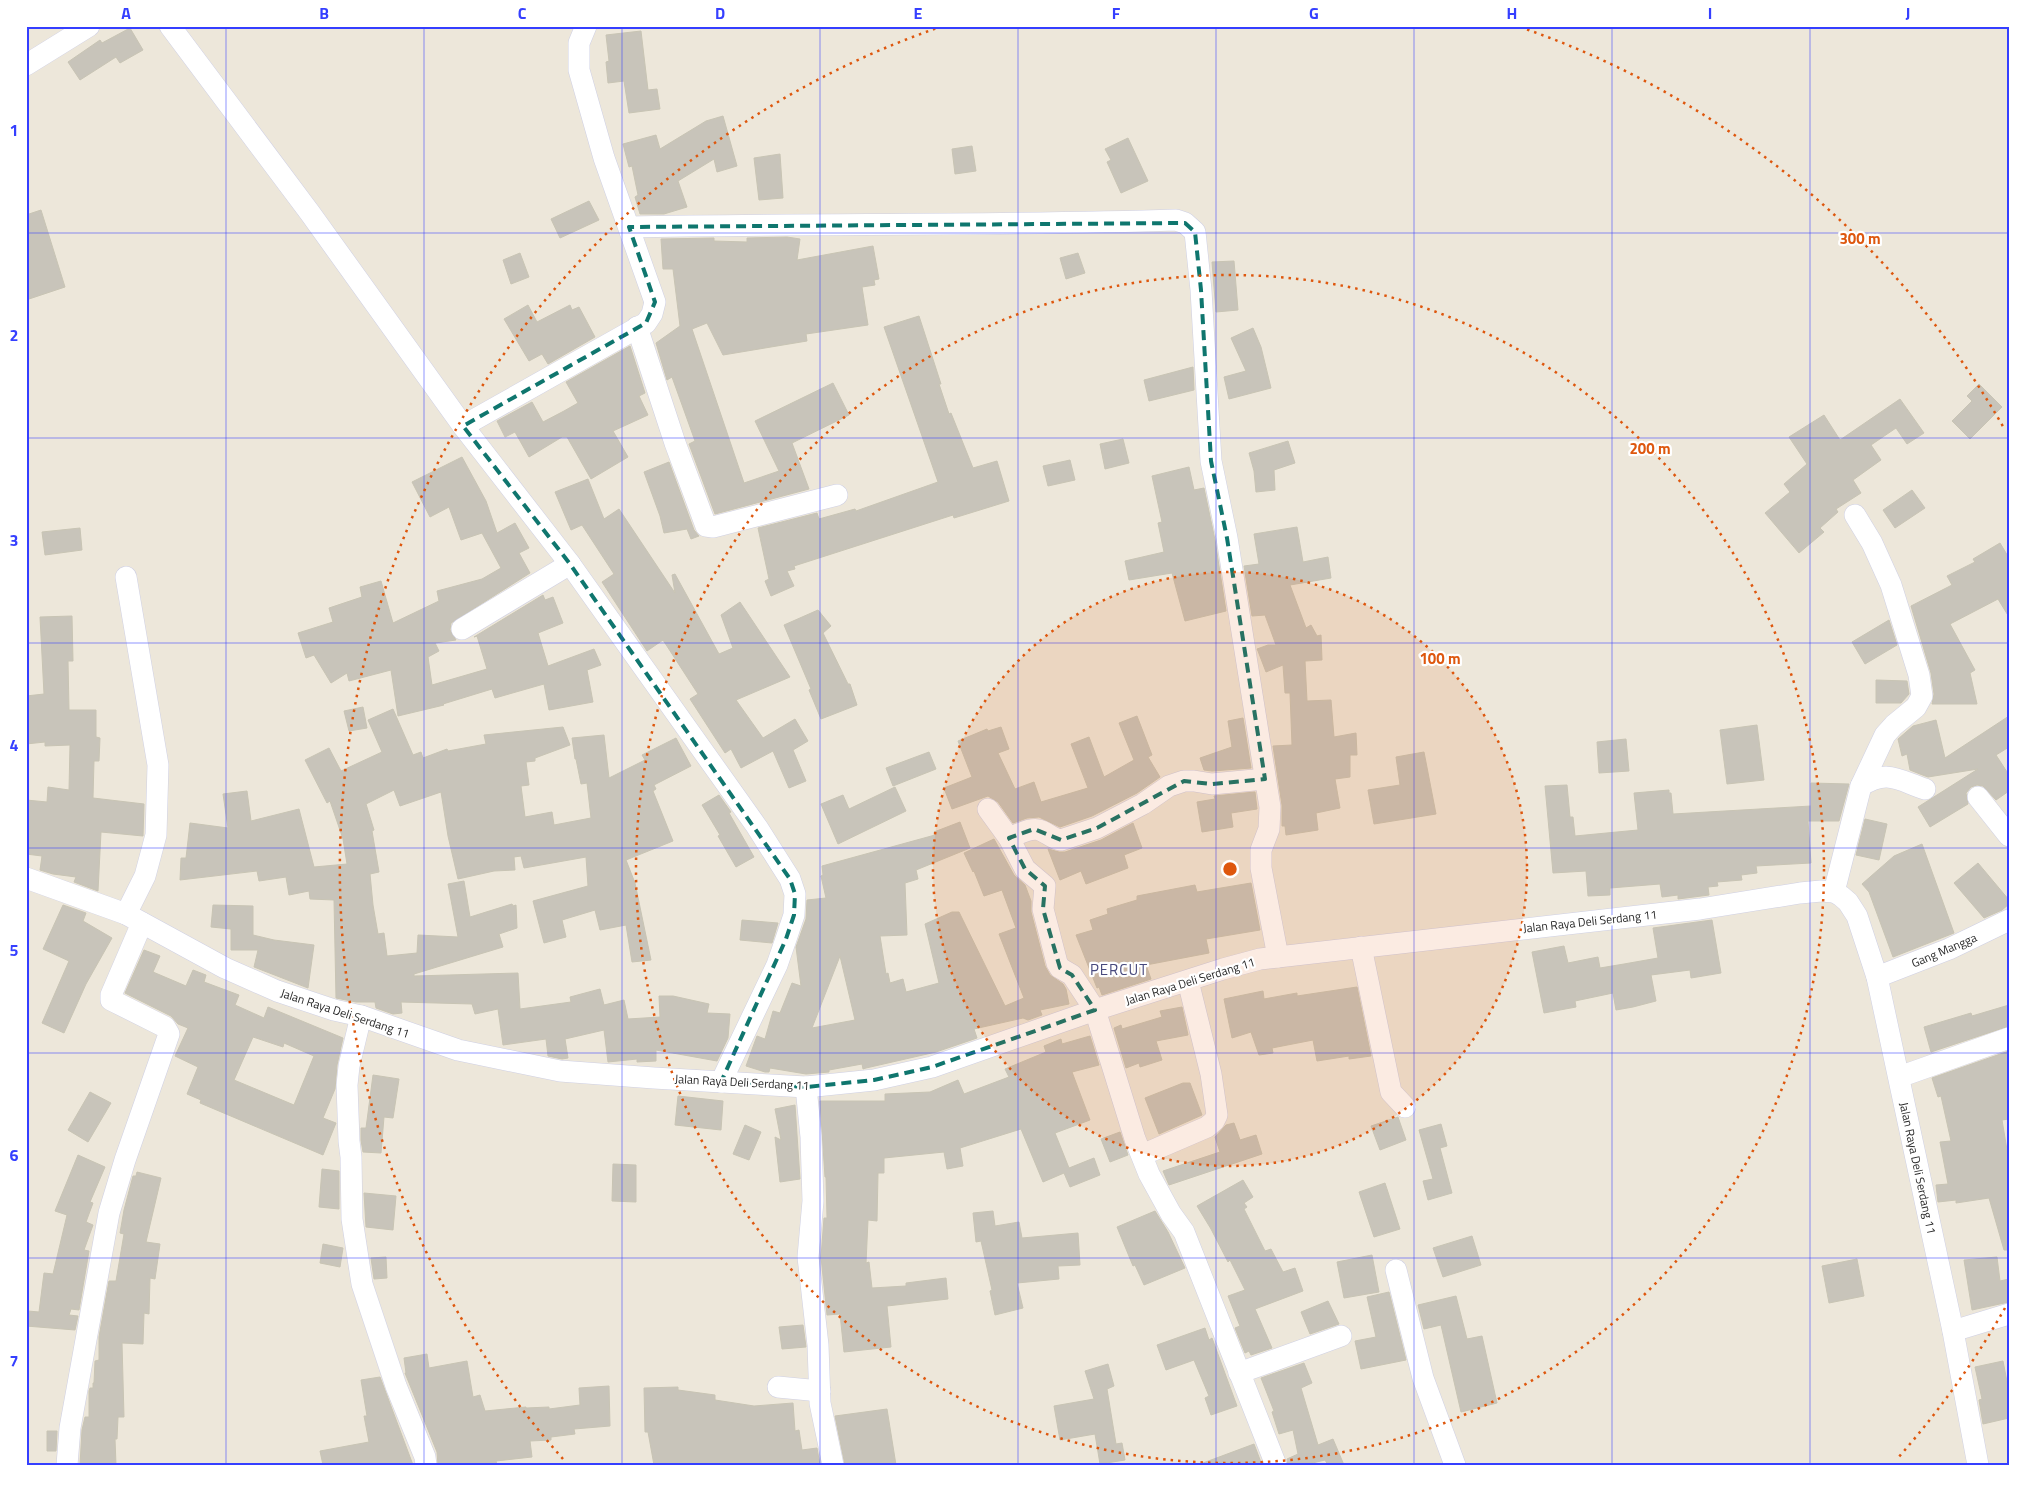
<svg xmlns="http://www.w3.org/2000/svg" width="2035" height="1491" font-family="'Titillium Web',sans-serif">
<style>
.building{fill:#c8c4ba;stroke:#c8c4b4;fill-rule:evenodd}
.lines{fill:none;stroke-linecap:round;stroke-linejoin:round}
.minor-casing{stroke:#cfd0e4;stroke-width:22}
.minor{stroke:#fff;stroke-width:21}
.marked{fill:none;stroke:#0f766e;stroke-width:4;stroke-dasharray:10 6;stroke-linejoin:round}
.grid{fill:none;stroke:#353fff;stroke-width:1;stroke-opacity:0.55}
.ring{fill:none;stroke:#de570d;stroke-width:2.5;stroke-dasharray:2.5 5}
.labels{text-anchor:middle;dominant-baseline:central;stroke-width:4.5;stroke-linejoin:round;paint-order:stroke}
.street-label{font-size:12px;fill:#292929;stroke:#fff}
.quarter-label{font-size:15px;letter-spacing:1px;fill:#47497d;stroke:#fff}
.centre{fill:#de570d;stroke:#fff;stroke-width:2.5}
.ring-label{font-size:15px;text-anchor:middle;font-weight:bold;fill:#de570d;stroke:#fff;stroke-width:4.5;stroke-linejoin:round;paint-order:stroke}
.neatline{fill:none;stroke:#353fff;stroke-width:2}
.grid-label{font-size:16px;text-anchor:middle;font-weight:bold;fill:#353fff}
</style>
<rect width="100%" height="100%" fill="#ede7da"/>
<g class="building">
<path d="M130 28 143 50 120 63 116 57 80 80 68 62 100 40 102 43Z"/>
<path d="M641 31 648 90 657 89 660 109 629 113 624 81 608 83 606 62 609 61 606 35Z"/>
<path d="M723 116 737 166 717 172 714 159 678 181 687 207 664 214H640L635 197 638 195 632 166 629 167 623 144 656 135 660 149 706 121Z"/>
<path d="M1128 138 1148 181 1121 193 1107 162 1111 160 1105 149Z"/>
<path d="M972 146 976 171 955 174 952 149Z"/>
<path d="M780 154 783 198 759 200 754 158Z"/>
<path d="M589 201 599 220 560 238 551 219Z"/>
<path d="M41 210 65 287 26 300V215Z"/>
<path d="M787 237 800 239 797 260 873 246 879 279 874 280 875 285 862 287 868 325 806 334 807 341 723 355 707 323 692 329 744 483 779 471 755 421 833 383 849 415 792 443 809 489 715 514 689 444 695 441 672 377 667 380 656 343 680 326 673 269H663L661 239 714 238V241L747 242V238Z"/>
<path d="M520 253 529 277 511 284 503 260Z"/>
<path d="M1078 253 1085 273 1066 279 1060 258Z"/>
<path d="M1234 261 1238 310 1216 312 1212 262Z"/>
<path d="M528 305 537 322 570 305 572 310 579 307 595 337 548 364 542 354 529 361 504 319Z"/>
<path d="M919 316 941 384H939L949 414 951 413 973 468 997 461 1009 501 954 518 953 515 794 566 795 569 787 571 794 586 771 596 765 581 769 579 758 528 817 513 819 519 855 509 856 511 938 482 884 327Z"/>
<path d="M1253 328 1261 347 1271 388 1229 399 1224 377 1246 371 1231 338Z"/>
<path d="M630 346 645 393 639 396 648 415 613 431 628 457 591 479 567 437H562L529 457 515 432 505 437 497 421 532 402 543 422 564 411 578 403 566 382Z"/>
<path d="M1193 367 1194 390 1149 401 1144 380Z"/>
<path d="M1979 384 2002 407 1970 439 1952 421 1972 401 1967 396Z"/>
<path d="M1900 399 1924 433 1907 444 1896 428 1871 445 1881 460 1853 480 1861 493 1836 509 1838 512 1820 528 1824 532 1799 553 1765 513 1790 492 1784 484 1807 464 1789 437 1824 415 1840 440Z"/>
<path d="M1123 439 1129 463 1105 469 1100 444Z"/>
<path d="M1288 441 1295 463 1274 470 1275 490 1256 492 1254 471 1249 453Z"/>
<path d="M462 457 486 501 497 533 515 523 529 548 519 553 530 573 451 623 450 630 456 640 435 643 439 651 428 657 432 685 487 669 477 636 474 637 543 595 545 600 553 597 563 623 538 633 548 666 594 649 601 665 587 670 593 702 549 710 544 684 495 698 492 689 443 704 444 705 398 716 391 670 349 681 347 673 331 683 314 655 306 658 298 633 333 622 329 608 362 597 360 587 381 581 393 623 439 601 437 591 482 579 501 568 482 533 461 540 449 507 430 517 412 482Z"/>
<path d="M1070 460 1075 480 1048 486 1043 466Z"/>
<path d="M669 462 694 530 699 536 691 539 687 529 664 533 660 516 644 472Z"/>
<path d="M1189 467 1194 490 1204 488 1215 540 1226 611 1185 621 1172 573 1129 580 1125 561 1164 552 1158 523 1162 522 1152 476Z"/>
<path d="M588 479 604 519 619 509 675 593 672 575 675 574 719 654 733 648 721 615 740 602 790 677 736 700 763 738 795 719 808 741 793 750 806 781 789 788 773 751 741 768 731 749 725 753 690 699 698 694 663 640 647 651 602 582 614 574 582 525 571 530 555 492Z"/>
<path d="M1912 490 1925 508 1895 528 1883 510Z"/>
<path d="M1297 527 1303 562 1328 557 1331 578 1290 585 1306 628 1311 625 1317 636 1321 635 1322 660 1305 661 1307 701 1331 700 1334 737 1356 733 1357 755H1350V777L1335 779 1340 808 1316 813 1318 830 1286 835 1285 826H1282V805L1273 746 1292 745 1290 693H1285L1283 665 1266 672 1258 651 1257 649 1268 645H1276L1265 615 1252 616 1244 566 1259 564 1254 534Z"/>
<path d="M80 528 82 550 45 555 42 532Z"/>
<path d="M2000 543 2009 558V617L1998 599 1950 624 1975 670 1970 673 1977 704H1932L1934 694 1931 673 1911 606 1952 585 1947 576 1975 562 1973 559Z"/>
<path d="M818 610 831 626 823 633 848 684H850L857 705 821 719 809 690 811 689 784 625Z"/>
<path d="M72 616 73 661H68L69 710H96V737L100 738 99 761H94L93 798 144 804 143 836 101 832 98 891 74 882 76 877 53 874 40 870 42 856 26 854V800L47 802 48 787 69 790 70 745 45 746V742L26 744V696L44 694 40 617Z"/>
<path d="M1889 620 1897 645 1865 664 1852 642Z"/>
<path d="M1876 680 1907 681 1909 694 1901 703H1876Z"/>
<path d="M363 707 367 728 349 731 344 711Z"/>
<path d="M393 709 413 755 421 752 423 758 447 749 448 751 486 744 484 735 563 727 570 745 535 758V761L526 762 529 785 521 786 525 817 552 812 554 825 591 818 587 783 581 784 576 759H575L572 738 604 735 609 778 645 760 642 755 676 738 691 766 654 785 656 789 653 791 673 841 626 860 635 883 651 960 632 962 626 925 600 930 595 910 562 920 566 937 544 943 533 901 588 886 586 857 524 868 521 856 514 857 515 870 494 871 458 879 448 836 441 792 400 806 394 790 366 804 374 830 372 831 379 872 370 874 373 905 378 934 384 933 387 956 417 953 418 935 458 937 448 884 464 881 470 917 512 904 513 906 516 905 517 928 499 934 503 947 414 974V976L518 973 520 1009 571 1002 570 997 600 989 604 1005 624 1000 628 1019 660 1017 659 996H673L709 1004 707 1013 730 1014 728 1038 717 1061 656 1050V1061L637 1062V1059L608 1062 604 1030 565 1039 568 1058 562 1059 548 1056 546 1039 503 1045 498 1009 475 1014 472 1004 401 1002 402 1013 393 1014 376 1008 375 1002H356L336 998 334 900 310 899 309 891 289 895 286 877 259 881 257 871 180 880 181 858H186L190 823 228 828 223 794 247 791 251 821 299 809 314 867 347 864 343 839 330 801 327 803 305 760 329 748 341 771 382 752 368 720Z"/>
<path d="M1137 716 1152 755 1148 757 1160 777 1137 793 1092 816 1060 827 1039 817 1027 818 1013 823 998 802 988 796 952 809 944 788 972 777 958 741 987 729 988 731 1001 727 1009 749 998 753 1015 789 1034 782 1041 802 1088 788 1071 744 1089 737 1104 777 1134 760 1119 723Z"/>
<path d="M2009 716V747L1996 755 2009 775V791L1996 800 1983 786 1977 785 1971 787 1966 793 1968 804 1930 827 1918 807 1978 769 1928 777 1920 774 1910 770 1907 754 1902 756 1898 739 1913 726 1936 720 1945 758Z"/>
<path d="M1243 718 1251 768 1212 771 1204 770 1200 758 1232 747 1228 721Z"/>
<path d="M1757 725 1764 780 1727 784 1720 730Z"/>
<path d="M1626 739 1629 771 1599 773 1597 742Z"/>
<path d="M929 752 936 769 893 786 886 768Z"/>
<path d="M1424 752 1436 814 1374 824 1368 790 1400 785 1396 757Z"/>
<path d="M1811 783 1849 784 1839 821H1808L1811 863 1756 866 1757 873 1741 875 1742 880 1717 882 1718 886 1708 887 1709 895 1678 899V895L1662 897 1660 884 1610 888V895L1588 896 1586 871 1553 873 1545 786 1567 785 1570 817H1573L1575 836 1638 830 1634 793 1669 790V793H1671L1673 814 1811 806Z"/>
<path d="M895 787 906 811 838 844 821 804 843 795 849 809Z"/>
<path d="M1255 792 1257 809 1231 813 1233 827 1202 832 1197 802 1215 799 1214 796Z"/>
<path d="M719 795 731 812 729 813 754 857 736 867 718 836 720 835 702 805Z"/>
<path d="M1865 819 1887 824 1879 860 1856 855Z"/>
<path d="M960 822 970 848 916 870 918 879 905 883 907 935 880 936 886 974 888 973 890 983 903 979 906 992 939 983 925 924 952 912H959L1005 1006 1024 998 999 934 1016 928 1002 890 984 896 974 871 973 872 964 853 994 839 1014 875 1025 885 1031 901V912L1045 966 1050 975 1063 984 1066 989 1069 1004 1040 1010 1042 1015 1028 1020 1023 1018 974 1029 977 1038 936 1052 866 1068 863 1069 862 1064 829 1070V1072L806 1074 770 1068 769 1072H765L746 1066 757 1036 765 1039 773 1011 780 1013 792 983 801 986 796 947 806 919 807 900 826 898 821 876 823 875 822 866 935 835 934 832ZM840 956 855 1020 812 1028Z"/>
<path d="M1133 823 1142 848 1124 855 1128 868 1086 884 1081 871 1060 880 1048 849 1059 852H1065L1101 840Z"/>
<path d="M1922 844 1954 933 1893 957 1869 892 1862 884 1894 856Z"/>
<path d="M1978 863 2009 900V904L2002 910 1984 918 1954 883Z"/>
<path d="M1251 883 1260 930 1206 939 1209 953 1146 965 1151 979 1102 995 1099 987 1097 988 1076 935 1093 930 1090 920 1108 914 1107 909 1137 900V896L1195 885 1197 892Z"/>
<path d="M63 905 86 913 83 921 112 938 86 984 64 1033 42 1023 69 961 43 949Z"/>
<path d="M213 905 253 906V935L274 940 314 945 308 988 254 967 258 950H231V929L211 927Z"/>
<path d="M742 920 778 923 772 943 740 940Z"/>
<path d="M1712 920 1721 973 1691 978 1690 970 1651 975 1656 1001 1633 1007 1616 1010 1613 993 1575 1001 1576 1007 1544 1013 1532 952 1564 946 1568 963 1598 957 1600 968 1624 964 1658 958 1653 928Z"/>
<path d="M144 950 160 956 153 972 186 986 193 970 206 975 204 982 239 995 235 1005 264 1018 268 1007 343 1038 337 1065 335 1089 323 1118 336 1123 323 1155 200 1103 201 1100 187 1094 198 1067 175 1056 188 1028 178 1024 171 1016 125 993ZM253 1037 283 1047 284 1043 314 1056 294 1105 234 1080Z"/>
<path d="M1357 987 1371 1056 1349 1059V1056L1317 1061 1313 1040 1272 1048 1273 1053 1259 1055 1251 1032 1232 1038 1224 999 1263 991 1264 999 1297 993V996Z"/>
<path d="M2009 1005V1026L1931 1052 1924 1027 1971 1013 1972 1016Z"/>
<path d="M1182 1007 1188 1035 1156 1041 1162 1060 1140 1067 1139 1063 1126 1068 1114 1028 1121 1025 1122 1029 1162 1017 1160 1011Z"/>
<path d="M1090 1036 1099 1065 1072 1072 1090 1120 1055 1133 1069 1168 1094 1158 1100 1175 1070 1187 1064 1173 1043 1182 1021 1129 960 1148 963 1166 947 1169 944 1152 884 1158V1173H878L877 1221 868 1220 866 1263 869 1262 872 1288 906 1286V1283L946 1278 948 1299 887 1306 891 1347 844 1352 840 1314 827 1315 821 1257 824 1218H827L826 1177H825L820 1101H885V1094L930 1092 958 1080 964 1094 1009 1077 1005 1069 1046 1052 1044 1046 1061 1039 1062 1044Z"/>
<path d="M2009 1051V1119L2002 1120 2009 1162V1250H2004L1989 1198 1956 1203V1200L1938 1202 1936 1185 1948 1184 1940 1142 1951 1141 1941 1096 1938 1097 1932 1078Z"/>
<path d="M373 1075 399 1079 393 1118 384 1117 381 1153 363 1152 361 1140V1128H366Z"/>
<path d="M1183 1083H1190L1202 1115 1159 1134 1145 1098Z"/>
<path d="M90 1092 111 1103 88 1142 68 1130Z"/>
<path d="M678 1096 723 1101 721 1130 675 1125Z"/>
<path d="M795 1105 800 1179 780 1182 775 1137 781 1140 775 1109Z"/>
<path d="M1398 1117 1406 1140 1380 1150 1371 1126Z"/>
<path d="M1234 1123 1240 1140 1256 1135 1262 1154 1169 1185 1163 1171 1220 1152 1215 1137 1226 1125Z"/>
<path d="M1441 1124 1447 1146 1440 1148 1452 1193 1428 1200 1423 1181 1433 1179 1419 1130Z"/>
<path d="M745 1125 761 1132 749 1160 733 1154Z"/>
<path d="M1120 1132 1128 1155 1110 1162 1101 1139Z"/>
<path d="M78 1155 105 1167 90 1202 93 1203 86 1222 93 1225 84 1250 89 1251 79 1310 71 1309 69 1315 78 1316 75 1330 26 1326 28 1311 39 1312 44 1273 53 1274 67 1215 55 1211Z"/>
<path d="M613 1164 636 1165V1202L612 1201Z"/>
<path d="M322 1169 339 1171V1209L319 1207Z"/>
<path d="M137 1172 161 1178 146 1242 160 1244 155 1279 150 1278 149 1314 144 1313 143 1344 122 1343 124 1417H118L117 1439H115L116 1465H80L82 1430 85 1417H89V1391L90 1388H93V1383H94L95 1361 99 1360V1337L109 1281H116L124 1234 120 1233 124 1210 133 1176H136Z"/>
<path d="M1243 1180 1253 1197 1244 1203 1247 1207 1244 1209 1265 1251 1271 1249 1283 1272 1295 1268 1303 1291 1255 1309 1272 1348 1251 1355 1249 1351 1245 1353 1235 1328 1240 1326 1228 1296 1245 1290 1230 1260 1228 1262 1211 1229 1197 1206Z"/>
<path d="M1385 1183 1400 1229 1374 1237 1359 1192Z"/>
<path d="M364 1193 396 1196 393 1230 366 1227Z"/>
<path d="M993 1211 995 1226 1019 1222 1022 1238 1078 1233 1080 1265 1058 1266 1059 1279 1017 1283 1023 1308 995 1315 990 1291 992 1290 981 1241 976 1242 973 1213Z"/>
<path d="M1155 1211 1168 1232 1185 1268 1144 1285 1135 1265 1133 1266 1117 1227Z"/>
<path d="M1472 1236 1481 1265 1443 1277 1433 1248Z"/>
<path d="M323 1244 343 1248 340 1267 320 1263Z"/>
<path d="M1372 1255 1379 1292 1344 1298 1337 1262Z"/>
<path d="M386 1257 387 1278 374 1279 371 1258Z"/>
<path d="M1997 1257 2000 1281 2009 1279V1302L1972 1310 1964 1260Z"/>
<path d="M1857 1259 1864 1296 1829 1303 1822 1266Z"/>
<path d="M1389 1292 1406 1360 1361 1369 1355 1341 1376 1337 1367 1297Z"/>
<path d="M1456 1296 1467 1339 1482 1336 1497 1403 1461 1412 1441 1325 1424 1329 1418 1305Z"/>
<path d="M1328 1301 1339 1324 1310 1334 1301 1312Z"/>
<path d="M803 1325 806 1347 782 1349 779 1327Z"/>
<path d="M1205 1328 1209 1340 1212 1338 1237 1406 1211 1415 1205 1398 1209 1396 1194 1360 1166 1370 1157 1345Z"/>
<path d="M427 1354 429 1368 467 1361 473 1397 480 1395 485 1411 526 1407V1408L549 1407V1409L580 1405 579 1388 609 1386 610 1426 574 1429 575 1434 551 1437V1440L530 1441 532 1457 496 1461 497 1465H438L437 1452 405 1373H406L404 1358Z"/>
<path d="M2003 1361 2009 1392V1418L1983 1424 1979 1400 1982 1399 1975 1367Z"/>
<path d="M1304 1363 1312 1383 1301 1388 1318 1445 1333 1439 1344 1465H1328L1325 1460 1304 1465H1288L1287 1459 1298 1454 1293 1430 1279 1434 1272 1412 1274 1411 1261 1378Z"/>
<path d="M1108 1364 1114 1386 1107 1389 1116 1444 1122 1443 1125 1460 1100 1464 1095 1434 1060 1440 1054 1406 1094 1399 1085 1371Z"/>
<path d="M380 1377 413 1465H323L320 1451 369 1442 364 1416H367L361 1380Z"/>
<path d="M678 1387V1390L715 1395V1400L754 1406 793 1403 795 1431 799 1430 802 1450 817 1448 820 1465H654L648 1432H645L644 1388Z"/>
<path d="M887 1409 896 1465H845L835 1416Z"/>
<path d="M47 1431H57L56 1451H47Z"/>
<path d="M1254 1444 1262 1465H1203V1463Z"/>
</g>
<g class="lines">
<g class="minor-casing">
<g id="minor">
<path d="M170 26 310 213 463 426 570 564 757 827 790 879 795 894 794 915 786 939 777 965 721 1082"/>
<path d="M26 65 89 26"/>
<path d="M629 227C811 223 994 226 1176 220L1185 223 1195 232 1201 290 1211 461 1227 538 1270 807 1269 829 1261 850V868L1278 957"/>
<path d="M637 327 675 443 706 526 713 527 837 495"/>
<path d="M463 426 646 323 652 314 655 302 604 158 579 70V43L586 26"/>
<path d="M1855 515 1872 543 1891 585 1919 675 1922 696 1916 707 1894 725 1885 735 1861 786"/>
<path d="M126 577 158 765 156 835 145 876 126 914"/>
<path d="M462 629 570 564"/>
<path d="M1978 797 2009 836"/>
<path d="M988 809 1009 838 1025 869 1045 886 1043 909 1057 963 1060 968 1072 975 1095 1010 1135 1139 1149 1174 1171 1214 1184 1232 1276 1465"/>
<path d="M1009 838C1019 834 1033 826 1042 831 1049 834 1053 839 1061 840L1097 828 1143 804 1169 786 1184 781H1194L1212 784 1265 779"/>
<path d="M26 878 126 914 225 968 277 991 334 1010 361 1016 458 1050 560 1071 654 1078 806 1087 874 1080 932 1067 1095 1010 1223 969 1260 959 1700 909 1800 893 1821 891 1834 892 1841 896 1848 902 1857 916 1877 977 1953 1331 1978 1465"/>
<path d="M1834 892 1861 786C1887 769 1898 780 1925 789"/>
<path d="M1361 947 1391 1092 1405 1107"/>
<path d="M1877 977 1949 949 2009 920"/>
<path d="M361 1016 349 1066 347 1085 349 1141 351 1157 352 1219 362 1284 396 1386 425 1457 426 1465"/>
<path d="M1899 1077 2009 1038"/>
<path d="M806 1087 811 1137 813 1201 808 1257 818 1345 820 1403 833 1465"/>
<path d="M1142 1155 1207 1127 1214 1121 1217 1115 1211 1074 1188 981"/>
<path d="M1396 1270 1423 1378 1455 1465"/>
<path d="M1953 1331 2009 1314"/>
<path d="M1239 1373 1341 1336"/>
<path d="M778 1387 820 1391"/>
<path d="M67 1465 70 1428 109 1213 125 1160 169 1034 165 1027 111 1000V995L142 923"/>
</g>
</g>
<use href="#minor" class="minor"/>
</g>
<path class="marked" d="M1185 223 1195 232 1201 290 1211 461 1227 538 1265 779 1212 784 1184 781 1097 828 1061 840 1034 829 1009 838 1025 869 1045 886 1043 909 1060 968 1072 975 1095 1010 932 1067 874 1080 806 1087 721 1082 786 939 794 915 795 894 790 879 570 564 463 426 646 323 655 302 629 227Z"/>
<path class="grid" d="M226 26V1465M424 26V1465M622 26V1465M820 26V1465M1018 26V1465M1216 26V1465M1414 26V1465M1612 26V1465M1810 26V1465M26 233H2009M26 438H2009M26 643H2009M26 848H2009M26 1053H2009M26 1258H2009"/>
<circle cx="1230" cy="869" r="297" fill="#de570d" fill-opacity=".12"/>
<g class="ring">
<circle cx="1230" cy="869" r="297"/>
<circle cx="1230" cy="869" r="594"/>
<path d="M2005 1308A891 891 0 0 1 1897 1459M563 1459A891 891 0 0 1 940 27M1520 27A891 891 0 0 1 2005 430"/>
</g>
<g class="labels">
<g class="street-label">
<text transform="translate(1590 921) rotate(-6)">Jalan Raya Deli Serdang 11</text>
<text transform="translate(1944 950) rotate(-23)">Gang Mangga</text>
<text transform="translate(1190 981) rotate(-17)">Jalan Raya Deli Serdang 11</text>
<text transform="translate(345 1013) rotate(18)">Jalan Raya Deli Serdang 11</text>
<text transform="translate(742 1082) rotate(3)">Jalan Raya Deli Serdang 11</text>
<text transform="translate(1918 1168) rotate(78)">Jalan Raya Deli Serdang 11</text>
</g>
<g class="quarter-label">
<text x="1119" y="969">PERCUT</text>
</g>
</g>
<circle cx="1230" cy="869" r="8" class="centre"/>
<g class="ring-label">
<text x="1860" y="244">300 m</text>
<text x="1650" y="454">200 m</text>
<text x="1440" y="664">100 m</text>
</g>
<rect width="2035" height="1491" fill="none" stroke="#ffffff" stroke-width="55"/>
<rect x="28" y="28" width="1980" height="1436" class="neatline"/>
<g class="grid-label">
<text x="126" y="19">A</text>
<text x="324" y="19">B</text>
<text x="522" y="19">C</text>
<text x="720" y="19">D</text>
<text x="918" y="19">E</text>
<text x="1116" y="19">F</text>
<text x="1314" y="19">G</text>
<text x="1512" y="19">H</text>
<text x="1710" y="19">I</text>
<text x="1908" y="19">J</text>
<text x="14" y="136">1</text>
<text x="14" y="341">2</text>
<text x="14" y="546">3</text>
<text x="14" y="751">4</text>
<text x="14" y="956">5</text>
<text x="14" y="1161">6</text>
<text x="14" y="1367">7</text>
</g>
</svg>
